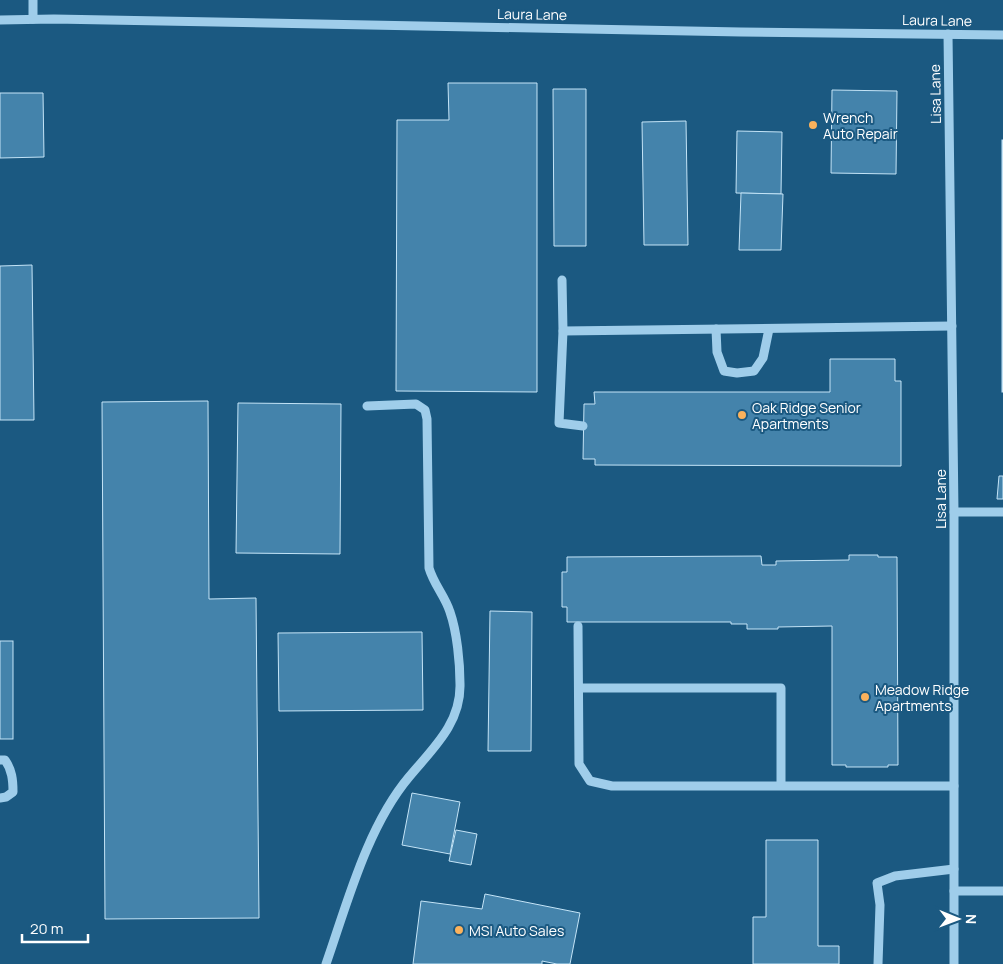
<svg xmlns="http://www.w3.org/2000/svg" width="1003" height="964" font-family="Manrope,sans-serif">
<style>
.building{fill:#4483ab;stroke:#c4e4f7}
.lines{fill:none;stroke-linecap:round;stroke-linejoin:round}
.minor{stroke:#9fcdea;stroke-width:9}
.poi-dot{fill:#fbb25c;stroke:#1b5981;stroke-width:2}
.labels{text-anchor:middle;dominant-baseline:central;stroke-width:4;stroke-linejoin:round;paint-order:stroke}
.street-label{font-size:14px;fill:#fff;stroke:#1b5981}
.poi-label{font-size:14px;fill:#fff;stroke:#1b5981;text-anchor:start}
</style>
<rect width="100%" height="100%" fill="#1b5981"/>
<g class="building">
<path d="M448 83H537V392L396 391 397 120H449Z"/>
<path d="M553 89H586V246H554Z"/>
<path d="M832 90 897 91 896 174 831 173Z"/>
<path d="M0 93H43L44 157 0 158Z"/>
<path d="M686 121 688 245H644L642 122Z"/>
<path d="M737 131 782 132 781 194 736 193Z"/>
<rect x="1002" y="140" width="1" height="252"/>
<path d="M741 193 783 194 781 250H739Z"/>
<path d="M32 265 34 420H0V266Z"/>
<path d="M830 359H895V381H901V466L595 465V459H583L584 404H595L594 392H830Z"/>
<path d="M208 401 209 599 256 598 259 918 105 919 102 402Z"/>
<path d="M238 403 341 404 340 554 236 553Z"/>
<path d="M999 476H1003V499H997Z"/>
<path d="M849 555H878V557H897L898 765H888V767H846V765H832V626L778 627V629H747V624H731V622H567V607H562V572H567V557L761 556 762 565H776V561L849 560Z"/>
<path d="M490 611 532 612 531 751H488Z"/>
<path d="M422 632 423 710 279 711 278 633Z"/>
<rect x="0" y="641" width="13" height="98"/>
<path d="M412 793 460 802 450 854 402 845Z"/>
<path d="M456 830 477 834 471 865 449 861Z"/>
<path d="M766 840H818V946H839V964H753V917H766Z"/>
<path d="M485 894 580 913 570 964H557L542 961V964H413L421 901 482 909Z"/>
</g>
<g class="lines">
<g class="minor">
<path d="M33 19V0"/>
<path d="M0 20 54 19 741 32 1003 35"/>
<path d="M948 34 954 512V964"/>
<path d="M562 280 563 331 952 326"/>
<path d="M716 329 717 352 724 371 737 373 754 371 763 358 769 329"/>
<path d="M563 331 559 423 583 426"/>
<path d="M954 512H1003"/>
<path d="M578 626 579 764 590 781 612 786H954"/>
<path d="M579 688H781V785"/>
<path d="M0 760H5C12 770 13 780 13 792L6 797 0 798"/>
<path d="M954 891H1003"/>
<path d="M326 964C347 904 367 827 409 777 432 749 461 724 460 684 460 663 457 632 450 612 445 596 434 585 429 568L427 419 425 410 416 404 367 406"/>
<path d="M878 964 880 905 877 883 895 876 954 869"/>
</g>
</g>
<g class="poi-dot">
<circle cx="813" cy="125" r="5"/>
<circle cx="742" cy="415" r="5"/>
<circle cx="865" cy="697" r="5"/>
<circle cx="459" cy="930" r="5"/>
</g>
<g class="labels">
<g class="street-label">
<text transform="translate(532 14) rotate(1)">Laura Lane</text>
<text transform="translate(937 20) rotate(1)">Laura Lane</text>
<text transform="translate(935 94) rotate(-91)">Lisa Lane</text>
<text transform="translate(940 499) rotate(-90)">Lisa Lane</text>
</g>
<g class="poi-label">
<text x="823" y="117">Wrench<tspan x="823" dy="16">Auto Repair</tspan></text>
<text x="752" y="407">Oak Ridge Senior<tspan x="752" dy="16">Apartments</tspan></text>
<text x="875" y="689">Meadow Ridge<tspan x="875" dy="16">Apartments</tspan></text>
<text x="469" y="930">MSI Auto Sales</text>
</g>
</g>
<g transform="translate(958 919) rotate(91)" stroke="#1b5981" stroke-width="4" paint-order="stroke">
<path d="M0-4L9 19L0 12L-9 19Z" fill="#ffffff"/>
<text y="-8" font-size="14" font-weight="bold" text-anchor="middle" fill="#ffffff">N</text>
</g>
<path d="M22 934v8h66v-8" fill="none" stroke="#ffffff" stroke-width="2.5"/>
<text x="30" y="934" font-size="15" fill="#ffffff" stroke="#1b5981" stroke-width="4" paint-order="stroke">20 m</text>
</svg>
